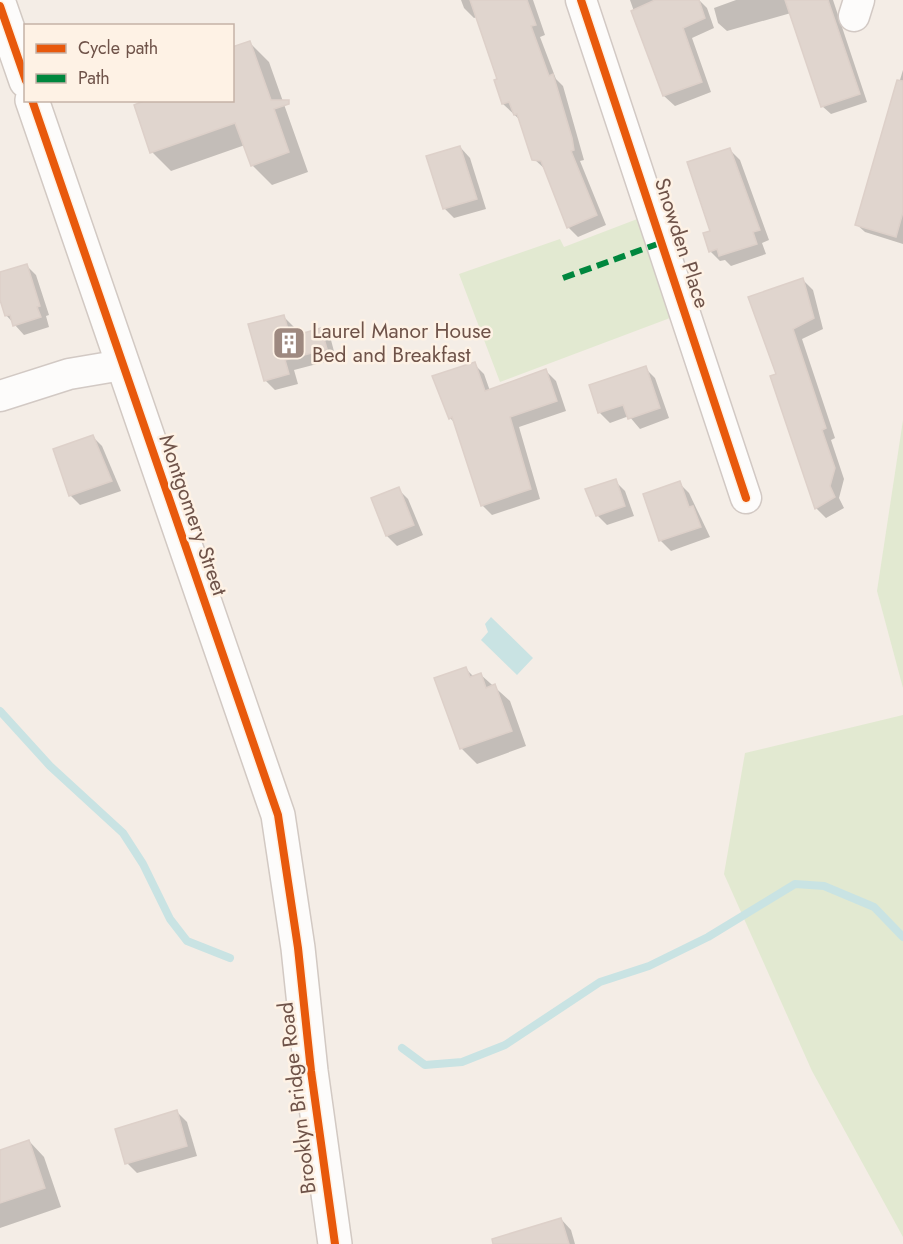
<svg xmlns="http://www.w3.org/2000/svg" width="903" height="1244" font-family="Jost,sans-serif">
<style>
.green{fill:#e2e9d1}
.water{fill:#c9e3e3}
.shadow{fill:#0003}
.lines{fill:none;stroke-linecap:round;stroke-linejoin:round}
.stream{stroke:#c9e3e3;stroke-width:8}
.building{fill:#e0d5ce;stroke:#ddd0c9;stroke-width:1.5}
.street-casing{stroke:#d2c9c4;stroke-width:33}
.secondary-casing{stroke:#d2c9c3;stroke-width:36}
.street{stroke:#fdfcfb;stroke-width:30}
.secondary{stroke:#fdfcfb;stroke-width:33}
.quiet{stroke:#00873e;stroke-width:6;stroke-dasharray:12 6;stroke-linecap:butt}
.cycleway-casing{stroke:#fef2e5;stroke-width:11}
.cycleway{stroke:#e8590c;stroke-width:8}
.labels{text-anchor:middle;dominant-baseline:central;stroke-width:5;stroke-linejoin:round;paint-order:stroke}
.street-label{font-size:21px;fill:#6f5349;stroke:#fef2e5}
.poi-label{font-size:21px;fill:#6f5349;stroke:#fef2e5;text-anchor:start}
</style>
<rect width="100%" height="100%" fill="#f4ede6"/>
<g class="green">
<path d="M653 213 686 312 500 382 459 274 560 239 564 247Z"/>
<path d="M903 420V688L877 591Z"/>
<path d="M903 715V1237L812 1071 724 874 745 753Z"/>
</g>
<path class="water" d="M491 617 533 658 517 675 481 640 488 632 485 624Z"/>
<g class="shadow">
<path d="M461 0H533L545 35 540 37 556 79 563 86 584 160 580 161 606 225 578 237 568 227 546 170 534 159 521 121 503 104 499 80 477 17 474 18 464 8Z"/>
<path d="M630 0H699L707 8 714 28 692 38 711 92 675 106 664 96Z"/>
<path d="M736 0H833L867 102 831 114 822 106 791 13 727 31 718 23 714 8Z"/>
<path d="M250 43 269 62 308 172 272 185 252 165 245 145 171 171 152 152 232 100Z"/>
<path d="M903 70V244L865 232 856 224Z"/>
<path d="M460 147 470 158 486 209 454 218 444 208Z"/>
<path d="M730 150 740 160 769 240 762 243 766 254 731 266 725 260 720 261 710 251Z"/>
<path d="M27 266 36 275 49 315 46 316 49 327 24 335 6 315 2 302 0 303V274Z"/>
<path d="M803 280 813 290 823 329 802 339 835 438 831 440 844 479 839 498 844 508 826 518 816 508 777 375Z"/>
<path d="M283 316 294 327 296 337 321 330 331 340 336 359 294 370 298 384 275 390 265 380Z"/>
<path d="M474 364 484 374 490 391 546 371 556 381 566 411 519 427 540 499 492 515 482 505 456 424 450 418Z"/>
<path d="M645 368 655 378 669 418 640 429 629 416 610 423 600 413 591 386Z"/>
<path d="M92 436 102 446 121 491 80 505 70 495Z"/>
<path d="M615 481 625 491 634 516 607 525 597 515Z"/>
<path d="M679 483 689 493 710 537 671 551 661 541 645 495Z"/>
<path d="M398 489 408 499 423 535 397 546 387 536Z"/>
<path d="M466 669 474 677 480 674 510 701 526 746 477 764 461 748Z"/>
<path d="M177 1112 187 1122 197 1156 137 1173 127 1163Z"/>
<path d="M29 1141 44 1157 61 1207 0 1228V1151Z"/>
<path d="M561 1219 571 1230 575 1244H526Z"/>
</g>
<g class="lines">
<g class="stream">
<path d="M0 711 50 766 123 833 143 864 170 919 187 941 230 958"/>
<path d="M402 1048 425 1065 462 1062 505 1045 600 982 649 966 708 937 795 884 824 886 874 907 903 937"/>
</g>
</g>
<g class="building">
<path d="M470 0H527L536 25 531 26 549 76 553 74 572 138 574 150 571 151 597 215 567 228 541 161 532 160 517 114 514 115 509 102 502 104 494 80 497 79Z"/>
<path d="M655 0H699L705 18 683 28 702 82 663 96 631 11Z"/>
<path d="M785 0H828L860 94 821 107Z"/>
<path d="M250 41 271 100H289V104L274 109 289 152 251 166 235 123 150 153 134 105 146 100H232V47Z"/>
<path d="M897 80 903 81V212L896 237 855 225Z"/>
<path d="M460 146 477 199 443 209 426 156Z"/>
<path d="M730 148 760 230 753 232 757 244 719 256 717 249 709 252 703 233 710 231 687 162Z"/>
<path d="M27 264 40 306 37 307 41 317 13 326 10 315 5 316 0 300V272Z"/>
<path d="M803 278 814 318 793 329 826 428 822 430 835 468 830 486 835 497 815 509 770 376 776 374 748 297Z"/>
<path d="M284 315 290 337 321 328 327 349 285 360 289 374 264 381 248 324Z"/>
<path d="M475 362 485 391 546 369 557 401 510 417 531 489 481 506 452 417 449 419 432 376Z"/>
<path d="M646 366 660 408 628 419 623 405 598 413 589 385Z"/>
<path d="M93 435 112 481 69 496 53 449Z"/>
<path d="M616 479 625 506 596 516 585 489Z"/>
<path d="M680 481 689 507 693 506 701 527 659 541 643 494Z"/>
<path d="M399 487 414 525 386 536 371 498Z"/>
<path d="M466 667 470 677 481 673 486 688 495 684 512 731 460 749 434 678Z"/>
<path d="M177 1110 187 1146 125 1164 115 1129Z"/>
<path d="M29 1140 45 1188 0 1203V1150Z"/>
<path d="M561 1218 569 1244H493L492 1239Z"/>
</g>
<g class="lines">
<g class="street-casing">
<g id="street">
<path d="M581 0 746 498"/>
<path d="M854 16 859 0"/>
<path d="M0 396 69 374 122 365"/>
</g>
</g>
<g class="secondary-casing">
<g id="secondary">
<path d="M0 6 26 81"/>
<path d="M32 100 278 815 298 948 311 1071 335 1244"/>
</g>
</g>
<use href="#street" class="street"/>
<use href="#secondary" class="secondary"/>
<path class="quiet" d="M563 278 663 242"/>
<g class="cycleway-casing">
<g id="cycleway">
<path d="M581 0 746 498"/>
<path d="M0 6 26 81"/>
<path d="M32 100 278 815 298 948 311 1071 335 1244"/>
</g>
</g>
<use href="#cycleway" class="cycleway"/>
</g>
<defs>
<g id="building-square" transform="scale(1.725)"><rect x="-9" y="-9" width="18" height="18" rx="4" fill="#9e8980" stroke="#fef2e5"/><path d="M-4-6H4V6H1V3H-1V6H-4ZM-2.5-4.3h1.7v1.8h-1.7ZM.8-4.3h1.7v1.8H.8ZM-2.5-1h1.7V.8h-1.7ZM.8-1h1.7V.8H.8Z" fill="#fff"/></g>
</defs>
<g fill-rule="evenodd">
<use href="#building-square" x="289" y="343"/>
</g>
<g class="labels">
<g class="street-label">
<text transform="translate(682 243) rotate(72)">Snowden Place</text>
<text transform="translate(193 515) rotate(71)">Montgomery Street</text>
<text transform="translate(297 1098) rotate(-97)">Brooklyn Bridge Road</text>
</g>
<g class="poi-label">
<text x="312" y="331">Laurel Manor House<tspan x="312" dy="24">Bed and Breakfast</tspan></text>
</g>
</g>
<rect x="24" y="24" width="210" height="78" fill="#fef2e5" stroke="#c5b2a7" stroke-width="1.5"/>
<rect x="36" y="44" width="30" height="9" fill="#e8590c" stroke="#c5b2a7" stroke-width="1.5"/>
<text x="78" y="54" font-size="18" fill="#6f5349">Cycle path</text>
<rect x="36" y="74" width="30" height="9" fill="#00873e" stroke="#c5b2a7" stroke-width="1.5"/>
<text x="78" y="84" font-size="18" fill="#6f5349">Path</text>
</svg>
